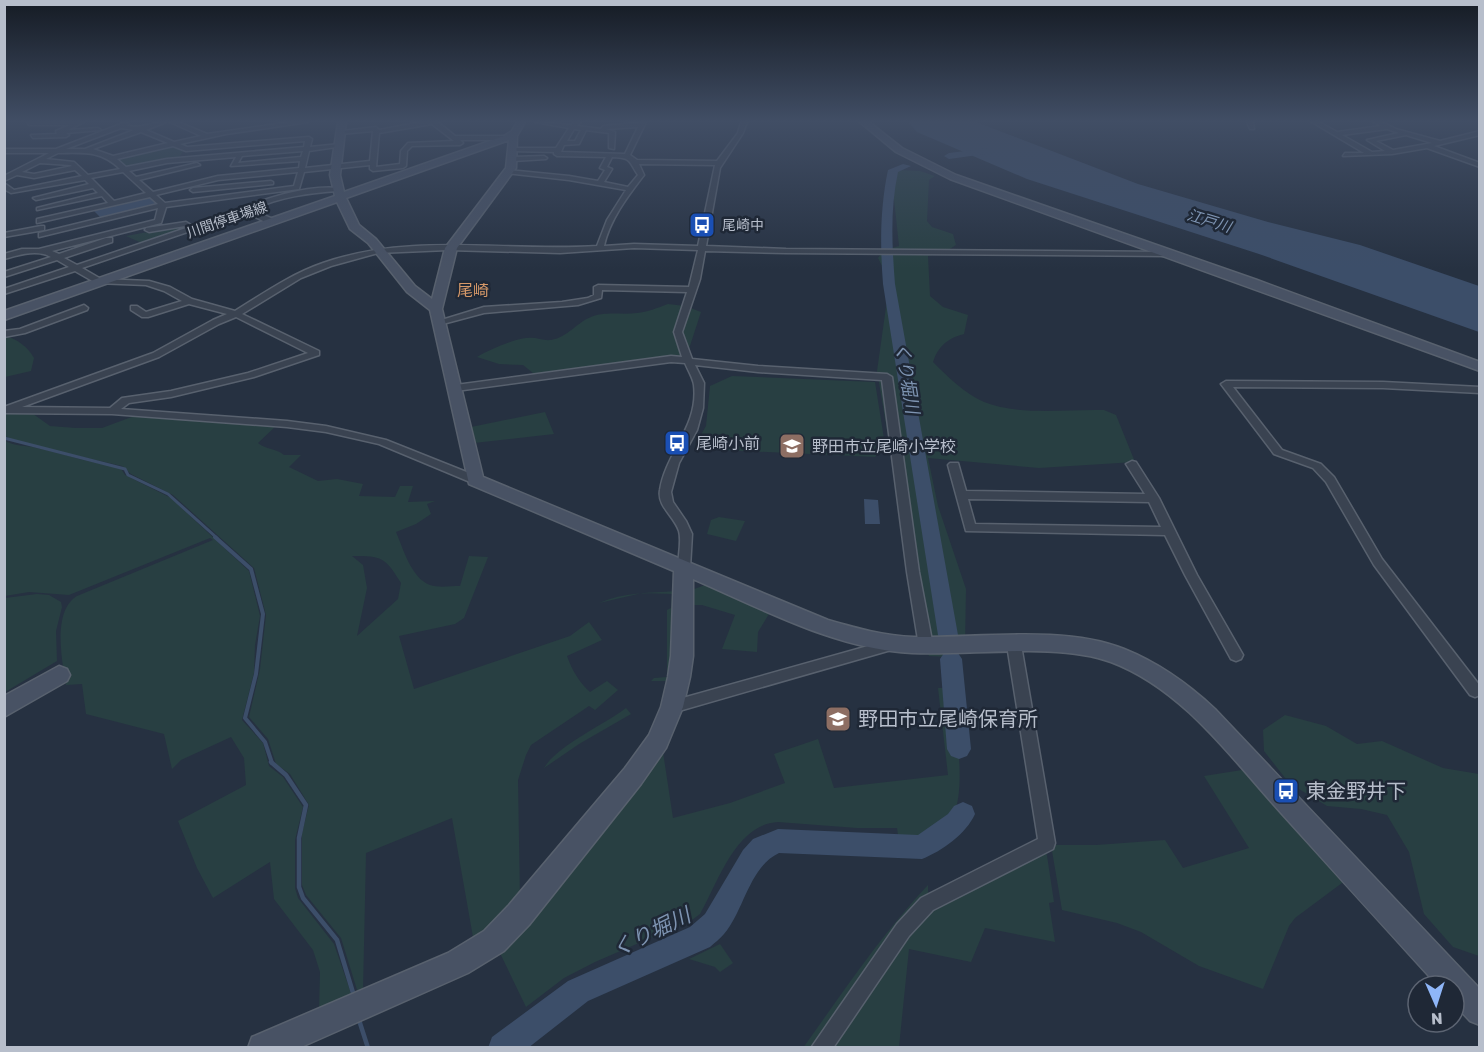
<svg xmlns="http://www.w3.org/2000/svg" width="1484" height="1052" font-family="Rubik,'Noto Sans JP',sans-serif">
<style>
.green{fill:#283f42;fill-rule:evenodd}
.water{fill:#3c4e69}
.lines{fill:none;stroke-linecap:round;stroke-linejoin:round}
.stream-far2{stroke:#3c4e69;stroke-width:3}
.stream-far1{stroke:#3c4e69;stroke-width:4}
.stream{stroke:#3c4e69;stroke-width:4.5}
.river{fill:#3c4e69;fill-rule:evenodd}
.street-casing{stroke:#58616e;stroke-width:3}
.secondary-casing{stroke:#58616e;stroke-width:3}
.street{fill:#3a4351;fill-rule:evenodd}
.secondary{fill:#485264;fill-rule:evenodd}
.labels{text-anchor:middle;dominant-baseline:central;stroke-width:5;stroke-linejoin:round;paint-order:stroke}
.far-street-label{font-size:14px;fill:#b7becb;stroke:#1f2836}
.far-poi-label{font-size:14px;fill:#b7becb;stroke:#1f2836;text-anchor:start}
.far-water-label{font-size:15px;font-style:italic;fill:#7e94b2;stroke:#1f2836}
.far-quarter-label{font-size:16px;fill:#d59868;stroke:#1f2836}
.poi-label{font-size:16px;fill:#b7becb;stroke:#1f2836;text-anchor:start}
.water-label{font-size:18px;font-style:italic;fill:#7e94b2;stroke:#1f2836}
.near-poi-label{font-size:20px;fill:#b7becb;stroke:#1f2836;text-anchor:start}
.near-water-label{font-size:21px;font-style:italic;fill:#7e94b2;stroke:#1f2836}
</style>
<rect width="100%" height="100%" fill="#263141"/>
<g class="green">
<path d="M174 144 184 150 178 159 126 167 116 158Z"/>
<path d="M899 170 920 171 935 176 929 180 927 221 932 227 953 234 956 245 945 252 928 256 930 296 943 307 968 315 964 334C948 338 938 346 933 362 947 376 965 394 984 402 1020 416 1066 409 1104 410L1116 415 1135 462 1039 468 928 458 938 506 966 589 965 645 949 657 929 656 918 626 916 557 891 454 877 371 888 293 884 270 878 258 884 250 899 246 891 171Z"/>
<path d="M185 225 191 228 144 244 126 236Z"/>
<path d="M668 304 685 306 701 312 687 355 543 374 533 373 523 365 499 364 477 357C488 350 516 338 528 338 536 337 543 341 551 340 568 337 576 323 591 317 604 311 622 315 637 313 648 312 657 308 668 304Z"/>
<path d="M4 335C18 340 27 346 34 358L31 371 5 377Z"/>
<path d="M732 376 875 382 885 445 875 457 700 449 695 445 706 426 710 386Z"/>
<path d="M5 411H29L50 426 76 428H102L137 415 277 425 258 443C266 450 276 448 284 455H301L289 467 318 481 337 479 363 484 359 496 395 497 400 486H413L408 502 435 501 427 504 431 514 416 524 396 532C403 548 411 578 430 585 438 588 451 586 460 586L469 556 488 557 464 618 455 624 399 636 414 689 570 636 589 622 602 640 567 656C572 670 579 682 590 692L607 681 618 690 595 710 589 706 531 745 526 755 518 780 520 900 486 935 473 937 452 818 366 853 363 991 358 993 341 938 306 895 302 885V833L309 805 290 774 276 764 268 739 249 717 260 669 266 615 254 568 173 495 131 474 122 466 17 442 5 436ZM352 556C382 556 385 557 401 583L398 599 357 636 367 588 363 565Z"/>
<path d="M545 412 554 434 474 443 471 427Z"/>
<path d="M4 440C14 447 26 445 37 448 65 454 92 464 120 467L125 475 171 498 249 571 260 616 255 645 254 673 242 720 263 743 269 766 283 777 303 807 295 840V888L298 898 334 944 352 996 319 1011 320 972 313 950 274 899 270 862 213 898 197 868 178 821 246 785 244 758 231 737 181 760 172 769 164 734 86 714 82 684 66 685C62 661 52 611 77 596L213 540 210 538 69 595 29 592 5 596Z"/>
<path d="M719 517 745 521 736 541 707 534 711 520Z"/>
<path d="M705 585 711 588 715 586 772 609 758 632 757 652 722 649 735 615 702 605H690L689 591Z"/>
<path d="M676 591 674 681H651L654 678 667 677V610L671 608 672 594 642 593 599 603C624 592 649 593 676 591Z"/>
<path d="M37 594 49 595 61 602 62 607 56 631 57 661 5 692V598Z"/>
<path d="M938 688H951C955 721 965 777 956 808 950 829 918 841 899 843L897 828H857L778 822C736 824 718 882 700 914L692 920 595 962 564 978 526 1007 499 951 663 752 673 818 730 803 785 783 774 754 818 739 834 788 948 775Z"/>
<path d="M626 708 631 714 579 744 544 768C558 745 602 726 626 708Z"/>
<path d="M1285 715 1326 726 1357 744 1382 741 1443 768 1479 774V956L1453 947 1424 914 1409 852 1387 815 1361 809 1327 806 1289 783 1264 751 1263 730Z"/>
<path d="M1242 770 1247 771 1346 880 1295 918 1289 926 1263 989 1199 966 1141 932 1117 923 1062 910 1051 845H1096L1165 840 1183 868 1249 848 1204 776Z"/>
<path d="M1046 849 1054 902 1049 903 1055 942 985 928 971 962 909 949 899 1047 831 1048 884 966 933 903Z"/>
<path d="M928 885V895L813 1047 803 1048C843 992 881 935 928 885Z"/>
<path d="M720 944 733 963 720 972 715 967 689 959Z"/>
</g>
<g class="water">
<path d="M908 122H976L1138 184 1268 222 1360 245 1479 286V332L1259 254 1027 179 917 132Z"/>
<path d="M147 196 158 205 102 219 93 210Z"/>
<path d="M864 499 878 500 880 524H865Z"/>
</g>
<g class="lines">
<path class="stream-far2" d="M4 438 125 469 128 475 168 494 217 538"/>
<path class="stream-far1" d="M215 537 251 569 263 614 256 674 245 718 265 742 272 763"/>
<g class="stream">
<path d="M271 762 286 775 306 805 299 838V887L303 898 337 940 354 996"/>
<path d="M359 1020 368 1048"/>
</g>
<g class="river">
<path d="M989 148 994 151 992 153 949 159 944 156 949 153Z"/>
<path d="M903 164 911 166 898 172C890 209 892 246 895 284L958 635 955 641 948 643 941 641 938 635 883 284C880 245 880 208 888 170Z"/>
<path d="M951 651 958 653 962 659 971 749 967 756 959 759 951 756 947 749 940 659 944 653Z"/>
<path d="M963 802 972 806 975 814C966 834 942 851 922 859L779 853C749 867 744 911 724 934 720 939 714 943 710 947L588 1001 528 1048H488L492 1037 568 981 690 927 705 914 743 850 753 839 778 829 918 835 948 814 954 806Z"/>
</g>
<g class="street-casing">
<g id="street">
<path d="M27 122H84L68 130 98 128 101 130 66 133 69 135 66 137 33 138 31 135 57 134 56 131 70 125H29Z"/>
<path d="M126 122 129 124 127 126C145 129 150 122 166 122L146 130 174 142 201 136 170 122H178L207 134 291 122H308L226 134 180 144 187 147 309 137 312 139 310 147 340 144 343 146 309 151 305 168 370 161 373 131 340 134 342 131 376 127 379 130 422 122H438L455 136H507L510 138 507 140H460L463 143 460 145 412 146 407 151 406 166 403 168 373 171 370 169V165L304 172 299 189 166 207 161 223 52 251 59 254 106 238H112V242L64 258 77 265 186 228 185 226 149 232 145 230 146 228 186 222 193 226C237 211 294 183 340 188V190L338 191C308 193 279 197 252 210L273 219V223H267L246 212 82 268 101 279 149 281 170 287 192 299 235 311C264 293 291 274 323 263 411 232 506 252 597 246L607 220 626 190 569 180 506 173V171L508 170 569 176 598 181 605 170 600 168 606 157 557 156 554 154V152L512 151 514 148H556L569 128 535 122 571 125 574 122H581L577 126 601 129 603 126 646 122 630 155 637 160 717 161 738 133 741 122H747L743 133 720 168 706 246 786 249 1172 252 1176 254 1172 256 786 253 705 251 700 279 682 332 692 359 758 366 887 374 892 377 919 572 933 646 931 650 926 651 921 650 919 646 907 572 882 380 758 372 695 365 704 383 703 408 697 430 679 463 671 492 673 502 686 521 692 534 690 568 688 571H680L678 568C678 557 682 541 679 531 674 516 657 506 660 490 666 452 699 426 694 385 693 378 688 370 685 363L671 362 456 391 451 388 456 385 671 356 682 357 674 332 687 292 602 290 601 298 578 305 484 313 439 325 435 322 484 307 562 302 588 298 594 295V287L598 285 689 287 698 250 634 248 560 253 448 250 378 253 331 266 301 278 242 314 319 351V355L254 377 171 397 129 403 121 409 287 421 326 426 386 440 479 477 481 480 475 484 379 444 326 432 287 427 112 414 4 413V407L153 353 213 320 227 314 189 304 148 317H142L131 310V306H137L146 312 182 301 164 291 146 285 96 283 75 271 4 294V289L69 267 57 260 4 277V272L51 257C37 249 19 255 4 259V254L22 249H39L155 220 158 208 39 237V233L158 204 150 197 37 223V219L108 203 102 196 37 210V208L98 193 93 188 36 200 33 198 89 184 85 180 11 193 4 189V183L14 190 82 176 75 170 34 178 17 175 4 181V176L49 153H4V149H56ZM432 124 454 141 408 143 401 151 400 164 376 167 379 133ZM638 127 625 154 561 152 564 145 579 144 586 130 609 133V148L614 149 615 132 606 129ZM121 128 134 130 85 149H66ZM574 129 581 130 575 141H567ZM141 132 168 143 113 156 93 149ZM305 141 304 147 167 159 126 167 117 159 173 146 186 151ZM303 151 301 157 238 163 242 156ZM58 153C84 153 100 150 120 169L88 175 74 162 46 159ZM236 157 231 166 300 161 299 168 218 176 153 192 139 180 200 165 197 163 136 177 129 171 167 163ZM612 157C632 158 628 160 638 175L628 187 604 182 612 169 607 167ZM40 163 70 165 72 166 34 174 22 172ZM639 164 715 165 698 246 634 244 604 246C610 219 628 196 644 175ZM123 172 146 193 114 201 91 178ZM298 172 294 186 165 203 156 195 218 180ZM236 317 308 353 248 373 171 391 122 398 110 408 22 407 159 357 219 324Z"/>
<path d="M1247 122H1253L1254 129H1250Z"/>
<path d="M1312 122H1319L1337 132 1381 126 1374 122H1382L1396 129 1440 141 1480 131V135L1434 146 1480 163V167L1427 148 1392 154 1343 156 1345 153H1364ZM1387 129 1399 133 1367 140 1385 151 1372 152 1342 135ZM1406 135 1432 143 1393 150 1376 141Z"/>
<path d="M544 156 547 158 546 159 513 161 510 159 513 157Z"/>
<path d="M271 181 273 182V184L193 192 190 190 193 188Z"/>
<path d="M41 226H44V230L4 237V233Z"/>
<path d="M84 305 88 308 87 310 25 333 4 337V331L20 329Z"/>
<path d="M1226 381 1383 382 1480 387V393L1383 388 1233 387 1282 450 1321 464 1334 477 1382 559 1480 686V695L1475 697 1470 695 1374 565 1326 482 1313 468 1274 454 1221 384Z"/>
<path d="M1132 461 1136 462 1159 498 1197 575 1243 655 1241 659 1236 661 1231 659 1185 575 1165 535 966 531 948 465 950 463H958L966 491 1145 494 1126 464ZM968 499 1149 502 1161 527 975 524Z"/>
<path d="M893 639 898 640 900 644 898 648 672 713 667 711 665 707 667 703 672 701Z"/>
<path d="M1014 640 1019 641 1021 645 1055 843 1053 849 933 910 909 936 833 1048H811L897 924 921 898 1038 839 1007 645 1009 641Z"/>
</g>
</g>
<g class="secondary-casing">
<g id="secondary">
<path d="M338 122H346L340 175 344 192 504 136 512 131 517 122H525L517 136 516 168 457 248 442 309 483 477 828 620C856 628 884 636 914 637 977 638 1065 625 1124 649 1159 663 1187 683 1215 709L1480 989V1025L1470 1021 1454 1004V986H1438C1386 929 1334 872 1282 814 1232 759 1183 689 1111 662 1056 642 971 656 912 653 835 649 763 609 693 579V656L690 677 683 707 666 748 641 784 529 925 504 951 468 973 299 1048H248L252 1037 448 953 484 931 509 905 625 768 649 735 661 707 668 677 671 656 674 571 469 484 430 310 407 292 368 243 350 229 337 202 4 320V311L335 196 330 175ZM509 140 506 168 445 248 432 299 415 286 376 239 359 225 346 198Z"/>
<path d="M860 122H869L902 148 956 175 1257 280 1480 362V371L950 179 896 152Z"/>
<path d="M59 666 67 669 70 675 67 681 4 717V696Z"/>
</g>
</g>
<use href="#street" class="street"/>
<use href="#secondary" class="secondary"/>
</g>
<linearGradient id="sky" x2="0" y2="1"><stop stop-color="#151b24"/><stop offset="0.45" stop-color="#414e65"/><stop offset="1" stop-color="#414e65" stop-opacity="0"/></linearGradient>
<rect width="1484" height="269" fill="url(#sky)"/>
<defs>
<g id="bus-square" transform="scale(1.35)"><rect x="-9" y="-9" width="18" height="18" rx="4" fill="#1a4fb4" stroke="#1f2836"/><path d="M-5-6H5V4H4V6H2V4H-2V6H-4V4H-5ZM-3.5-4V0h7V-4ZM-3.5 1.2v1.5H-2V1.2ZM2 1.2v1.5H3.5V1.2Z" fill="#fff"/></g>
<g id="school-square" transform="scale(1.35)"><rect x="-9" y="-9" width="18" height="18" rx="4" fill="#8d6e63" stroke="#1f2836"/><path d="M0-5L7-2L0 1L-7-2ZM-4 1L0 2.5L4 1V4Q0 6-4 4Z" fill="#fff"/></g>
</defs>
<g fill-rule="evenodd">
<use href="#bus-square" x="702" y="225"/>
<use href="#bus-square" x="677" y="443"/>
<use href="#school-square" x="792" y="446"/>
<use href="#school-square" x="838" y="719"/>
<use href="#bus-square" x="1286" y="791"/>
</g>
<g class="labels">
<g class="far-street-label">
<text transform="translate(227 220) rotate(-19)">川間停車場線</text>
</g>
<g class="far-poi-label">
<text x="722" y="225">尾崎中</text>
</g>
<g class="far-water-label">
<text transform="translate(1209 221) rotate(17)">江戸川</text>
</g>
<g class="far-quarter-label">
<text x="473" y="290">尾崎</text>
</g>
<g class="poi-label">
<text x="696" y="443">尾崎小前</text>
<text x="812" y="446">野田市立尾崎小学校</text>
</g>
<g class="water-label">
<text transform="translate(907 378) rotate(81)">くり堀川</text>
</g>
<g class="near-poi-label">
<text x="858" y="719">野田市立尾崎保育所</text>
<text x="1306" y="791">東金野井下</text>
</g>
<g class="near-water-label">
<text transform="translate(651 932) rotate(-26)">くり堀川</text>
</g>
</g>
<rect width="1484" height="1052" fill="none" stroke="#b7becb" stroke-width="12"/>
<g transform="translate(1436 1004) rotate(177)"><circle r="28" fill="#1f2836" stroke="#5c6472" stroke-width="1.5"/>
<path d="M0-4.5L10 22L0 15L-10 22Z" fill="#8fb6f8"/>
<text y="-9" font-size="16" font-weight="bold" text-anchor="middle" fill="#b7becb">N</text>
</g>
</svg>
